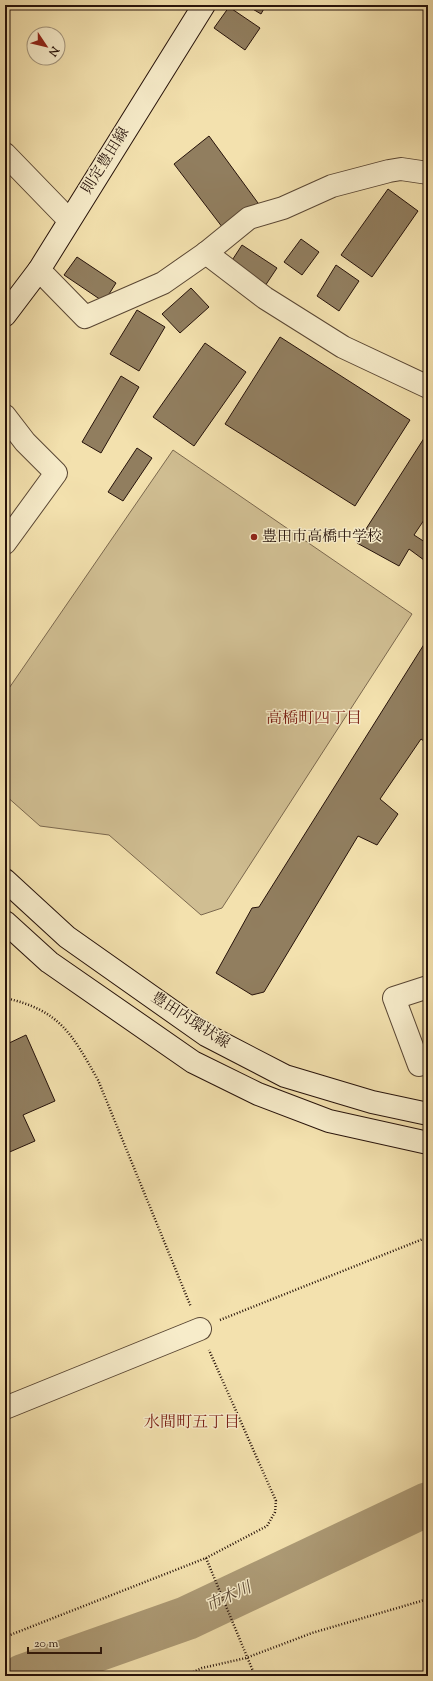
<svg xmlns="http://www.w3.org/2000/svg" width="433" height="1681" font-family="'Sorts Mill Goudy','Noto Serif JP',serif">
<style>
.pitch{fill:#d0be92;stroke:#7b684e}
.lines{fill:none;stroke-linecap:round;stroke-linejoin:round}
.river{stroke:#ad9b76;stroke-width:44}
.building{fill:#917e5f;stroke:#26120a}
.street-casing{stroke:#594633;stroke-width:24}
.secondary-casing{stroke:#26120a;stroke-width:24}
.path{stroke:#26120a;stroke-width:2.5;stroke-dasharray:1 2;stroke-linecap:butt}
.street{stroke:#f7ecca;stroke-width:22}
.secondary{stroke:#f7ecca;stroke-width:22}
.poi-dot{fill:#8f2418;stroke:#f7ecca;stroke-width:1.5}
.labels{text-anchor:middle;dominant-baseline:central;stroke-width:3;stroke-linejoin:round;paint-order:stroke}
.street-label{font-size:15px;fill:#26120a;stroke:#f7ecca}
.poi-label{font-size:15px;fill:#26120a;stroke:#f7ecca;text-anchor:start}
.neighbourhood-label{font-size:16px;fill:#7a1f14;stroke:#f7ecca}
.water-label{font-size:16px;font-style:italic;fill:#5c4935;stroke:#f7ecca}
</style>
<rect width="100%" height="100%" fill="#f3e1ae"/>
<filter id="stains"><feTurbulence type="fractalNoise" baseFrequency=".005" numOctaves="4"/><feColorMatrix values="0 0 0 0 .2 0 0 0 0 .09 0 0 0 0 .02 0 0 0 .5 -.17"/></filter>
<radialGradient id="worn" r=".72"><stop offset=".6" stop-color="#630" stop-opacity="0"/><stop offset="1" stop-color="#630" stop-opacity=".3"/></radialGradient>
<path class="pitch" d="M173 450 412 614 222 908 201 915 109 835 40 826 5 795V694Z"/>
<g class="lines">
<path class="river" d="M23 1676 187 1618 428 1504"/>
</g>
<g class="building">
<path d="M246 5H266L261 14Z"/>
<path d="M229 7 260 28 245 50 214 28Z"/>
<path d="M209 136 258 203 226 232 174 164Z"/>
<path d="M388 189 418 211 372 277 341 255Z"/>
<path d="M301 239 319 252 302 275 284 262Z"/>
<path d="M242 245 277 268 263 289 229 265Z"/>
<path d="M77 257 116 283 104 302 64 275Z"/>
<path d="M336 265 359 281 339 311 317 296Z"/>
<path d="M191 288 209 307 180 333 162 314Z"/>
<path d="M137 310 165 327 139 371 110 354Z"/>
<path d="M280 337 410 420 355 506 225 424Z"/>
<path d="M205 343 246 372 194 446 153 417Z"/>
<path d="M121 376 139 387 101 453 82 442Z"/>
<path d="M428 432V514L414 535 428 544V563L409 549 399 566 357 543Z"/>
<path d="M137 448 152 458 123 501 108 492Z"/>
<path d="M428 638V744L421 739 380 799 398 814 377 845 358 836 264 992 252 995 216 973 252 908 259 907Z"/>
<path d="M26 1035 55 1101 23 1115 35 1141 5 1154V1102L7 1101 5 1097V1045Z"/>
</g>
<g class="lines">
<g class="street-casing">
<g id="street">
<path d="M5 154 69 220"/>
<path d="M206 253 265 298 343 347 428 387"/>
<path d="M39 270 85 317 163 283 206 253 249 218 283 208 332 186 389 171 401 169 428 173"/>
<path d="M5 416 25 442 56 473 5 543"/>
<path d="M428 987 394 998 419 1065 428 1061"/>
<path d="M5 1408 200 1329"/>
</g>
</g>
<g class="secondary-casing">
<g id="secondary">
<path d="M5 315 39 270 204 5"/>
<path d="M5 880 67 937 206 1035 285 1076 372 1102 428 1114"/>
<path d="M5 922 49 962 193 1062 258 1094 329 1121 428 1143"/>
</g>
</g>
<g class="path">
<path d="M5 998C60 1010 72 1034 98 1080L191 1307"/>
<path d="M220 1320 428 1237"/>
<path d="M206 1558 255 1676"/>
<path d="M5 1637 206 1558 267 1526 275 1512 276 1501 209 1350"/>
<path d="M185 1676 202 1668 246 1658 312 1633 428 1599"/>
</g>
<use href="#street" class="street"/>
<use href="#secondary" class="secondary"/>
</g>
<circle class="poi-dot" cx="254" cy="537" r="4"/>
<g class="labels">
<g class="street-label">
<text transform="translate(106 161) rotate(-58)">則定豊田線</text>
<text transform="translate(190 1021) rotate(33)">豊田内環状線</text>
</g>
<g class="poi-label">
<text x="262" y="537">豊田市高橋中学校</text>
</g>
<g class="neighbourhood-label">
<text x="314" y="719">高橋町四丁目</text>
<text x="192" y="1423">水間町五丁目</text>
</g>
<g class="water-label">
<text transform="translate(229 1598) rotate(-25)">市木川</text>
</g>
</g>
<rect width="433" height="1681" fill="none" stroke="#f3e1ae" stroke-width="20"/>
<rect x="6" y="6" width="421" height="1669" fill="none" stroke="#26120a" stroke-width="2"/>
<rect x="10" y="10" width="413" height="1661" fill="none" stroke="#26120a"/>
<g transform="translate(46 46) rotate(125)"><circle r="19" fill="#f7ecca" stroke="#a3957d"/>
<path d="M0-3L7 15L0 10L-7 15Z" fill="#8f2418"/>
<text y="-6" font-size="11" font-weight="bold" text-anchor="middle" fill="#26120a">N</text>
</g>
<path d="M28 1647v6h73v-6" fill="none" stroke="#26120a" stroke-width="2"/>
<text x="34" y="1647" font-size="12" fill="#26120a" stroke="#f7ecca" stroke-width="3" paint-order="stroke">20 m</text>
<rect width="100%" height="100%" filter="url(#stains)"/>
<rect width="100%" height="100%" fill="url(#worn)"/>
</svg>
